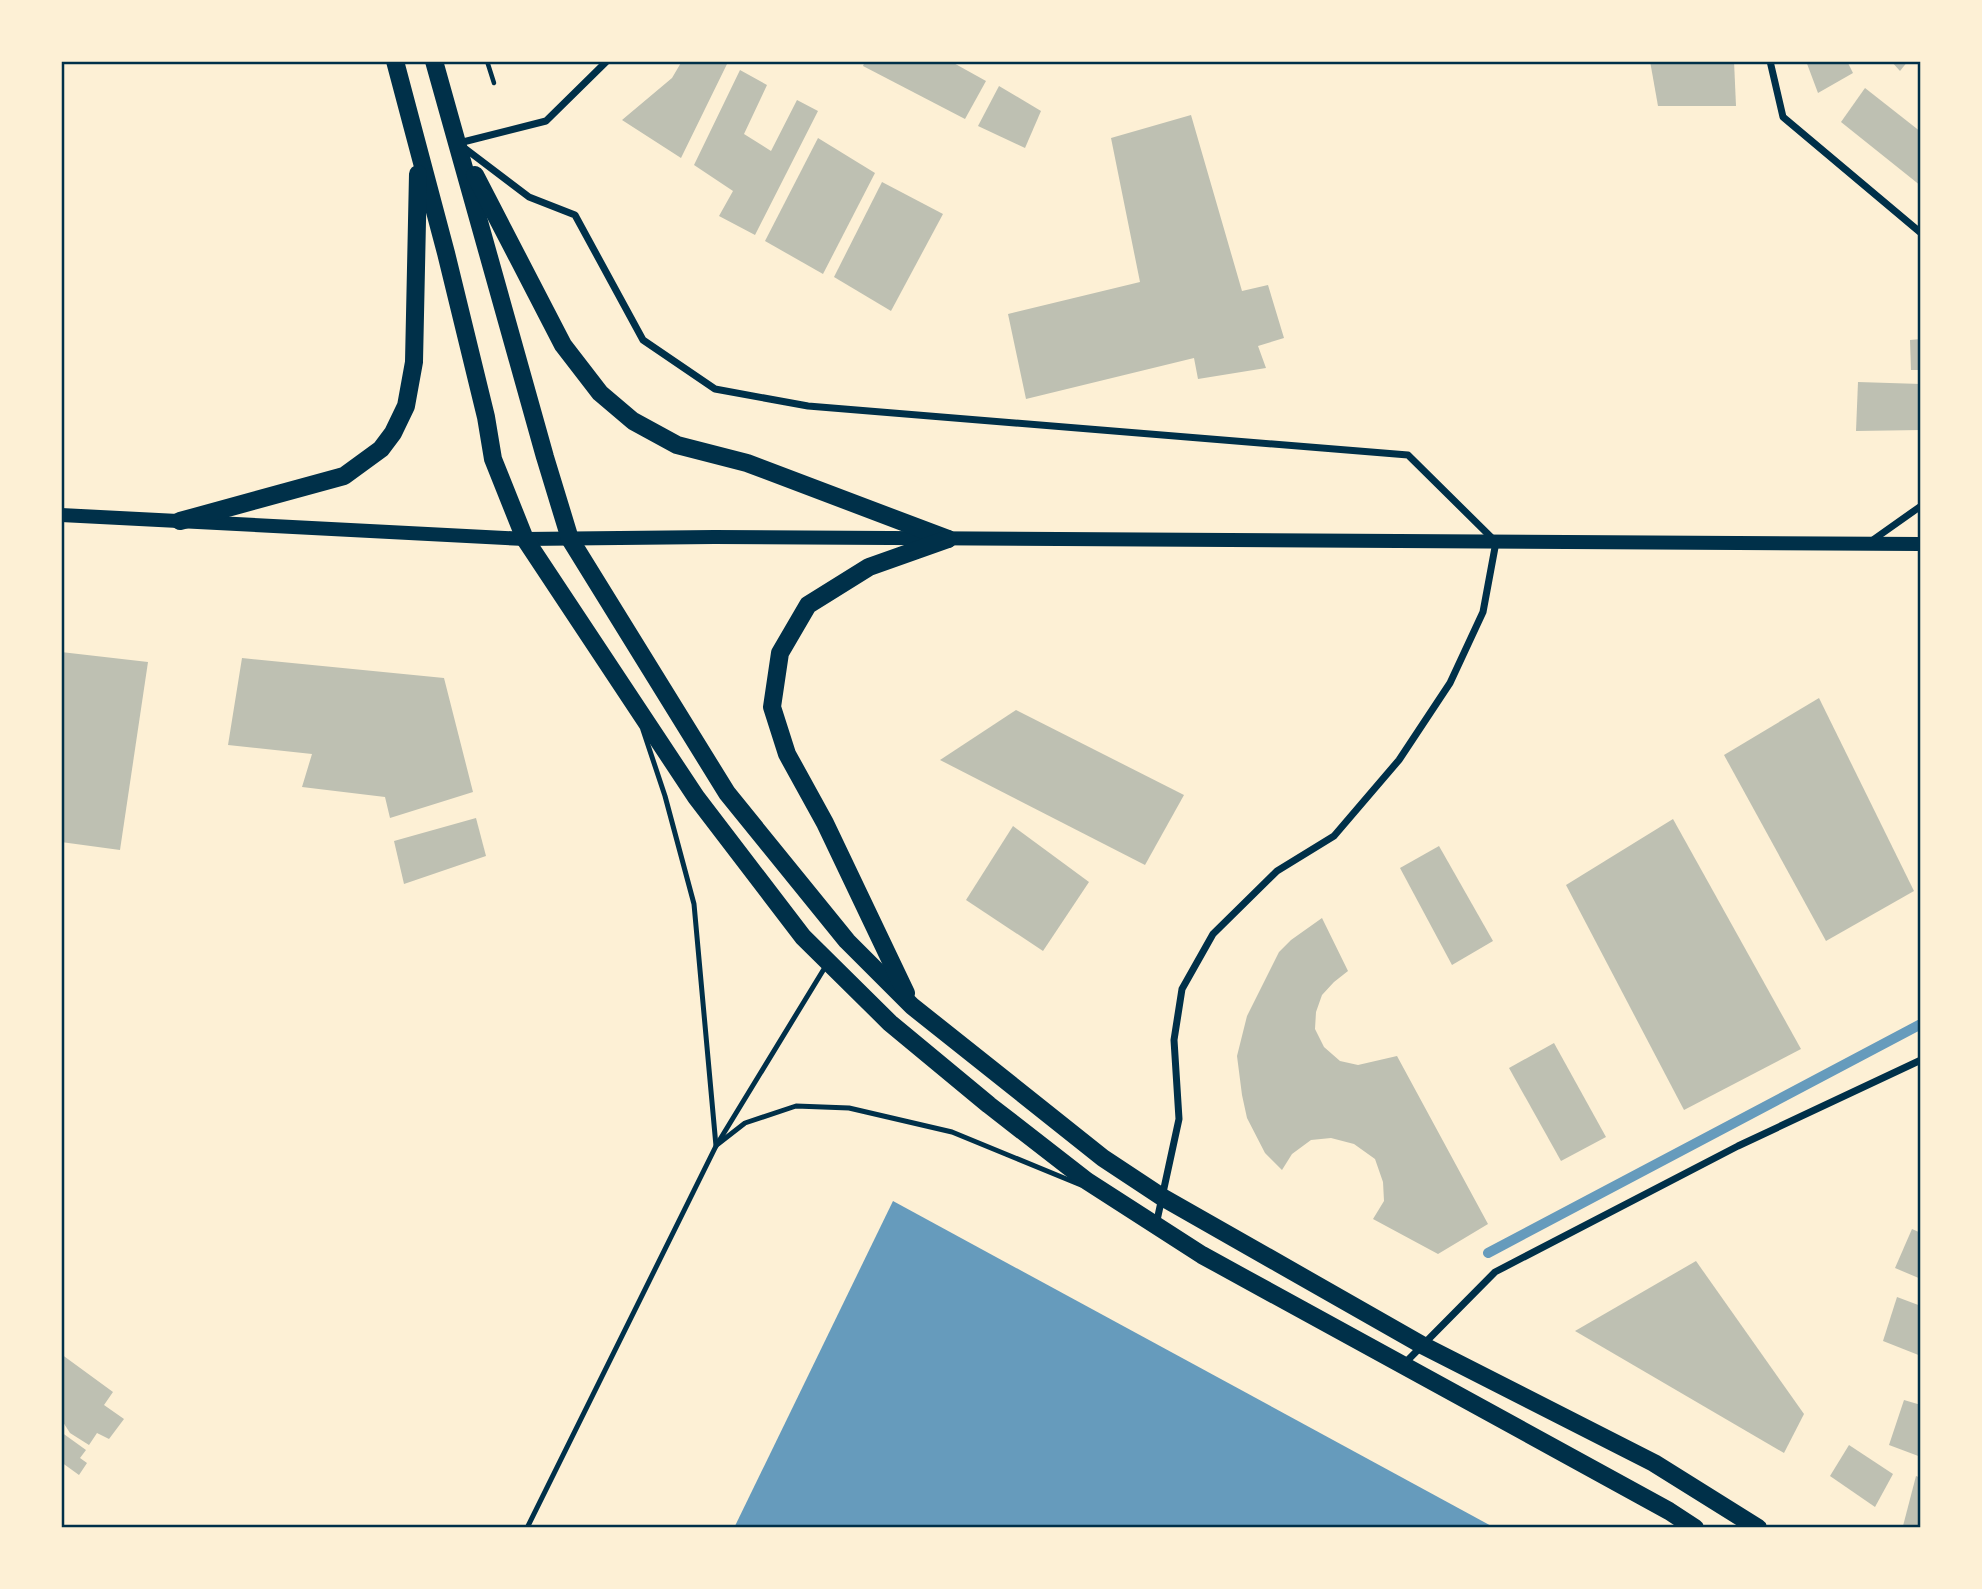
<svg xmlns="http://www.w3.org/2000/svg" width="1982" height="1589" font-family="'DM Sans',sans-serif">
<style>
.water{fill:#669bbc}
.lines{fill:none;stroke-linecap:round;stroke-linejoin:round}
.stream{stroke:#669bbc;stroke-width:10}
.building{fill:#bec0b2}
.path{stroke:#003049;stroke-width:4.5}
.service{stroke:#003049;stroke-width:5}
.minor{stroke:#003049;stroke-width:7}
.secondary{stroke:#003049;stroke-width:14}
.primary{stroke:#003049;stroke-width:18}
.neatline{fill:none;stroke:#003049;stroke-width:2.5}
</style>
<rect width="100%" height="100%" fill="#fdf0d5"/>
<path class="water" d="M893 1201 1495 1528H734Z"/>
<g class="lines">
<path class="stream" d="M1488 1253 1921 1024"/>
</g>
<g class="building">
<path d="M682 61H722L727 64 681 158 622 120 672 78Z"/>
<path d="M865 61H950L986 81 965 119 863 66Z"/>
<path d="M1650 61H1734L1736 106H1658Z"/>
<path d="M1806 61H1847L1853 73 1818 93Z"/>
<path d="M1891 61H1908L1900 71Z"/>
<path d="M740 70 767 85 744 134 771 151 797 100 818 111 755 235 719 216 733 191 694 165Z"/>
<path d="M999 86 1041 111 1025 148 978 126Z"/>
<path d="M1865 88 1921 132V186L1841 122Z"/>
<path d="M1191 115 1242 291 1268 285 1284 338 1258 346 1266 368 1198 379 1194 358 1026 399 1008 314 1140 282 1111 138Z"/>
<path d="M818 138 875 173 823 274 765 241Z"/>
<path d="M882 182 943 214 891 311 834 277Z"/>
<path d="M1921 339V370H1911L1910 340Z"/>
<path d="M1858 382 1921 384V430L1856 431Z"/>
<path d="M61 652 148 662 120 850 61 842Z"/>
<path d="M242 658 444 678 473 792 390 818 385 797 302 787 312 754 228 745Z"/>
<path d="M1819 698 1914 891 1826 941 1724 755Z"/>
<path d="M1016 710 1184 795 1145 865 940 760Z"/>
<path d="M476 818 486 856 404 884 394 841Z"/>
<path d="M1673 819 1801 1049 1684 1110 1566 885Z"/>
<path d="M1013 826 1089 882 1043 951 966 900Z"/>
<path d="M1439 846 1493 941 1452 965 1400 868Z"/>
<path d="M1322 918 1348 971 1334 982 1322 995 1316 1012 1315 1029 1324 1047 1340 1061 1358 1065 1397 1056 1488 1224 1438 1254 1373 1219 1384 1201 1383 1182 1375 1159 1354 1144 1331 1138 1311 1140 1292 1154 1282 1170 1265 1153 1247 1118 1242 1095 1237 1056 1247 1016 1279 952 1291 940Z"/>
<path d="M1554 1043 1606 1137 1561 1161 1509 1068Z"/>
<path d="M1912 1229 1921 1233V1279L1895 1268Z"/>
<path d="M1696 1261 1804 1414 1784 1453 1575 1331Z"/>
<path d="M1897 1297 1921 1306V1356L1883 1341Z"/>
<path d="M61 1354 113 1392 104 1405 124 1419 109 1439 97 1433 89 1445 70 1433 61 1419Z"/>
<path d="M1904 1400 1921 1405V1457L1889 1445Z"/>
<path d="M61 1432 86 1450 80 1458 87 1463 79 1475 61 1462Z"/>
<path d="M1849 1445 1893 1474 1875 1507 1830 1476Z"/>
<path d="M1916 1476 1921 1478V1528H1907L1903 1526Z"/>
</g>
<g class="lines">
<path class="path" d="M487 61 494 83"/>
<g class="service">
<path d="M643 730 665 796 694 904 716 1146"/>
<path d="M718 1144 745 1123 796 1106 849 1108 952 1132 1081 1185"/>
<path d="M527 1528 716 1146 827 964"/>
</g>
<g class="minor">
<path d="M1770 61 1783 117 1921 233"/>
<path d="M459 143 546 121 607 61"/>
<path d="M463 147 529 197 575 215 643 340 715 389 808 406 1408 455 1496 542 1483 612 1450 683 1399 760 1334 836 1277 871 1213 934 1182 989 1174 1040 1179 1119 1156 1225"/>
<path d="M1870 542 1921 506"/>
<path d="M1403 1365 1495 1272 1738 1146 1921 1060"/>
</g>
<path class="secondary" d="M61 515 525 539 714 537 1921 544"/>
<g class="primary">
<path d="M395 61 446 253 486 417 493 459 525 539 696 797 803 937 890 1023 989 1105 1087 1181 1202 1255 1669 1511 1695 1528"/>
<path d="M434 61 545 457 570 539 727 793 847 941 912 1006 1103 1158 1162 1197 1422 1345 1654 1463 1758 1528"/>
<path d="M475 175 563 345 600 393 633 421 677 445 747 463 948 539"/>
<path d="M180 521 344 476 381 449 393 433 406 406 414 362 418 174"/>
<path d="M906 993 825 823 787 754 772 707 780 653 808 605 869 567 948 539"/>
</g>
</g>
<rect width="1982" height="1589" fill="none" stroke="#fdf0d5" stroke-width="126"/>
<rect x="63" y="63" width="1856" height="1463" class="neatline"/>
</svg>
